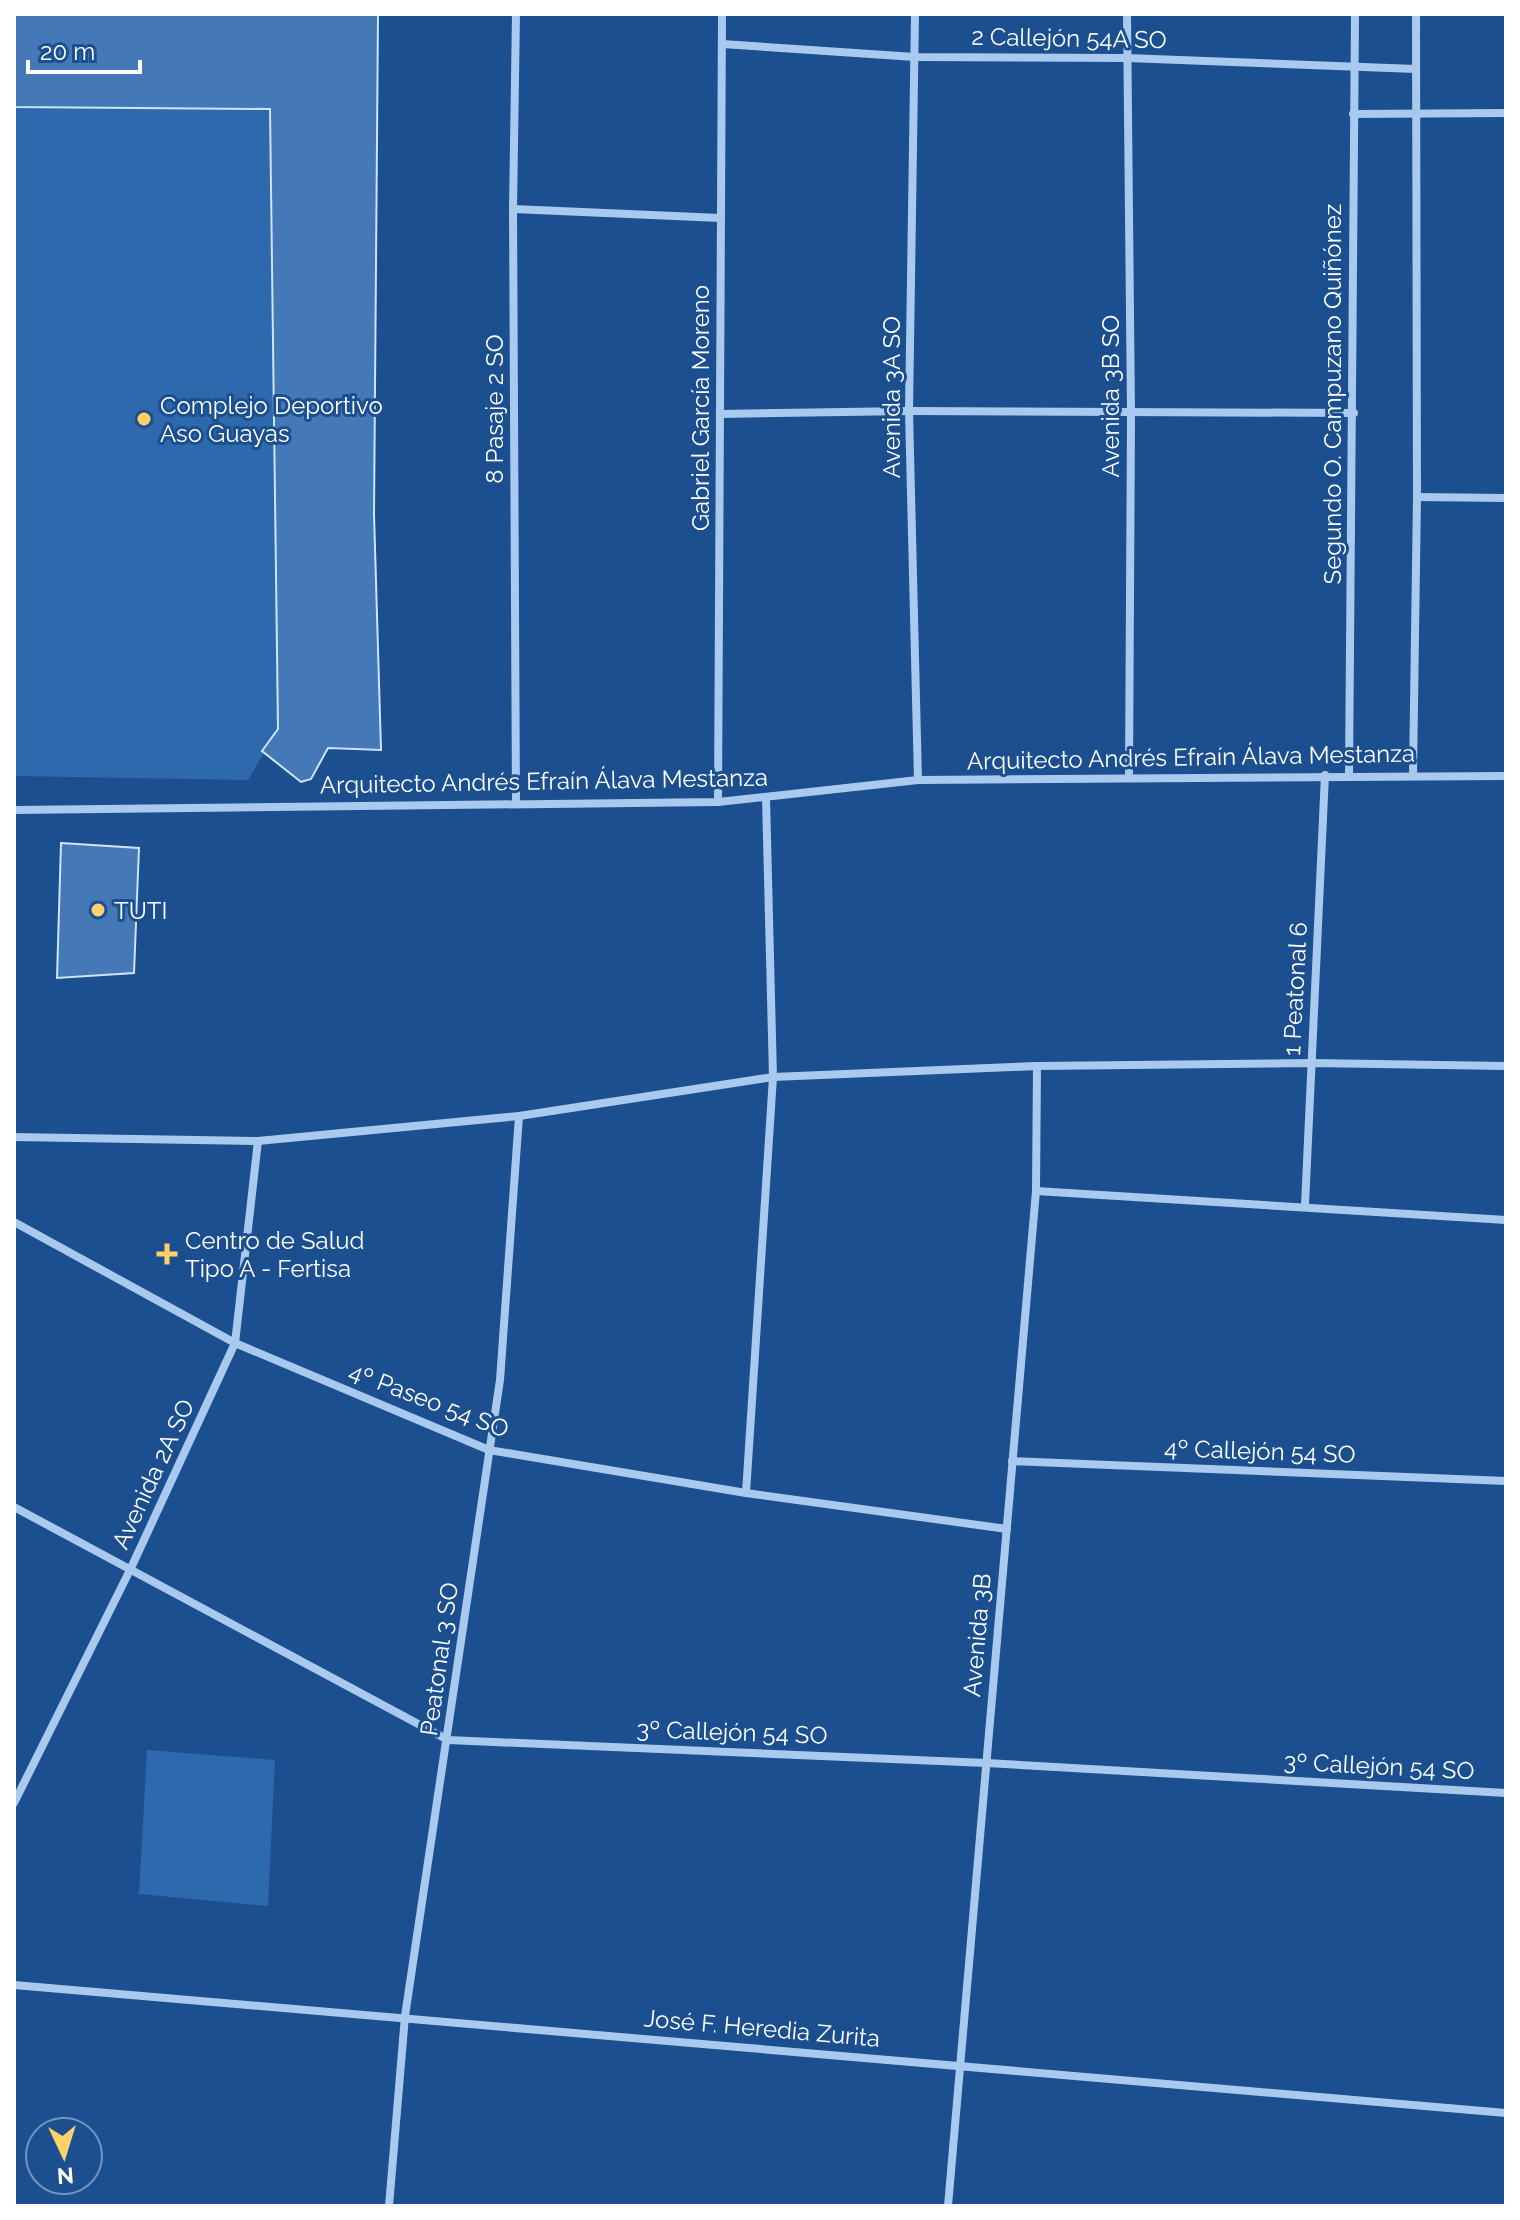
<svg xmlns="http://www.w3.org/2000/svg" width="1520" height="2220" font-family="Raleway,sans-serif">
<style>
.green{fill:#2e69ad}
.building{fill:#4478b7;stroke:#cfe3fa;stroke-width:2}
.lines{fill:none;stroke-linecap:round;stroke-linejoin:round}
.minor{stroke:#a9c9ee;stroke-width:8}
.poi-dot{fill:#ffd166;stroke:#1b4f8f;stroke-width:3}
.labels{text-anchor:middle;dominant-baseline:central;stroke-width:6;stroke-linejoin:round;paint-order:stroke}
.street-label{font-size:24px;fill:#fff;stroke:#1b4f8f}
.poi-label{font-size:24px;fill:#fff;stroke:#1b4f8f;text-anchor:start}
</style>
<rect width="100%" height="100%" fill="#1b4f8f"/>
<g class="green">
<path d="M14 107 270 109 278 729 248 780 14 776Z"/>
<path d="M147 1750 275 1760 268 1906 139 1894Z"/>
</g>
<g class="building">
<path d="M14 14H378L374 514 381 750 328 748 311 779 301 782 262 751 278 729 270 109 14 107Z"/>
<path d="M61 843 139 848 134 973 57 978Z"/>
</g>
<g class="lines">
<g class="minor">
<path d="M915 14 909 411 918 780"/>
<path d="M1127 14 1131 414 1129 777"/>
<path d="M722 44 915 57 1127 58 1416 69"/>
<path d="M1353 114 1506 113"/>
<path d="M513 209 720 218"/>
<path d="M720 414 909 411 1354 413"/>
<path d="M1417 497 1506 498"/>
<path d="M1413 774 1417 497 1416 14"/>
<path d="M1349 775 1355 14"/>
<path d="M718 802 722 14"/>
<path d="M516 804 513 209 516 14"/>
<path d="M14 810 718 802 918 780 1506 776"/>
<path d="M14 1137 258 1141 519 1116 773 1077 1037 1066 1312 1063 1506 1066"/>
<path d="M1036 1191 1506 1220"/>
<path d="M1305 1205 1325 775"/>
<path d="M14 1222 235 1343 489 1450 746 1493 1007 1529"/>
<path d="M1012 1461 1506 1481"/>
<path d="M746 1493 773 1077 766 798"/>
<path d="M14 1507 448 1740 986 1763 1506 1793"/>
<path d="M14 1803 131 1568 235 1343 258 1141"/>
<path d="M14 1985 1506 2113"/>
<path d="M389 2206 405 2016 500 1380 519 1116"/>
<path d="M948 2206 1036 1191 1037 1066"/>
</g>
</g>
<g class="poi-dot">
<circle cx="144" cy="419" r="8"/>
<circle cx="98" cy="910" r="8"/>
<path d="M163 1242h8v8h8v8h-8v8h-8v-8h-8v-8h8z"/>
</g>
<g class="labels">
<g class="street-label">
<text transform="translate(1069 38) rotate(1)">2 Callejón 54A SO</text>
<text transform="translate(1332 394) rotate(-90)">Segundo O. Campuzano Quiñónez</text>
<text transform="translate(1110 396) rotate(-90)">Avenida 3B SO</text>
<text transform="translate(891 397) rotate(-90)">Avenida 3A SO</text>
<text transform="translate(700 408) rotate(-90)">Gabriel García Moreno</text>
<text transform="translate(494 409) rotate(-90)">8 Pasaje 2 SO</text>
<text transform="translate(1191 757) rotate(-1)">Arquitecto Andrés Efraín Álava Mestanza</text>
<text transform="translate(544 781) rotate(-1)">Arquitecto Andrés Efraín Álava Mestanza</text>
<text transform="translate(1295 989) rotate(-87)">1 Peatonal 6</text>
<text transform="translate(429 1400) rotate(21)">4º Paseo 54 SO</text>
<text transform="translate(1260 1451) rotate(2)">4º Callejón 54 SO</text>
<text transform="translate(153 1474) rotate(-65)">Avenida 2A SO</text>
<text transform="translate(977 1635) rotate(-85)">Avenida 3B</text>
<text transform="translate(439 1659) rotate(-82)">Peatonal 3 SO</text>
<text transform="translate(732 1732) rotate(2)">3º Callejón 54 SO</text>
<text transform="translate(1379 1766) rotate(3)">3º Callejón 54 SO</text>
<text transform="translate(762 2028) rotate(5)">José F. Heredia Zurita</text>
</g>
<g class="poi-label">
<text x="160" y="405">Complejo Deportivo<tspan x="160" dy="28">Aso Guayas</tspan></text>
<text x="114" y="910">TUTI</text>
<text x="185" y="1240">Centro de Salud<tspan x="185" dy="28">Tipo A - Fertisa</tspan></text>
</g>
</g>
<rect width="1520" height="2220" fill="none" stroke="#ffffff" stroke-width="32"/>
<g transform="translate(64 2156) rotate(176)"><circle r="38" fill="#1b4f8f" stroke="#7695bc" stroke-width="2"/>
<path d="M0-6L14 30L0 20L-14 30Z" fill="#ffd166"/>
<text y="-12" font-size="22" font-weight="bold" text-anchor="middle" fill="#ffffff">N</text>
</g>
<path d="M28 60v12h112v-12" fill="none" stroke="#ffffff" stroke-width="4"/>
<text x="40" y="60" font-size="24" fill="#ffffff" stroke="#1b4f8f" stroke-width="6" paint-order="stroke">20 m</text>
</svg>
